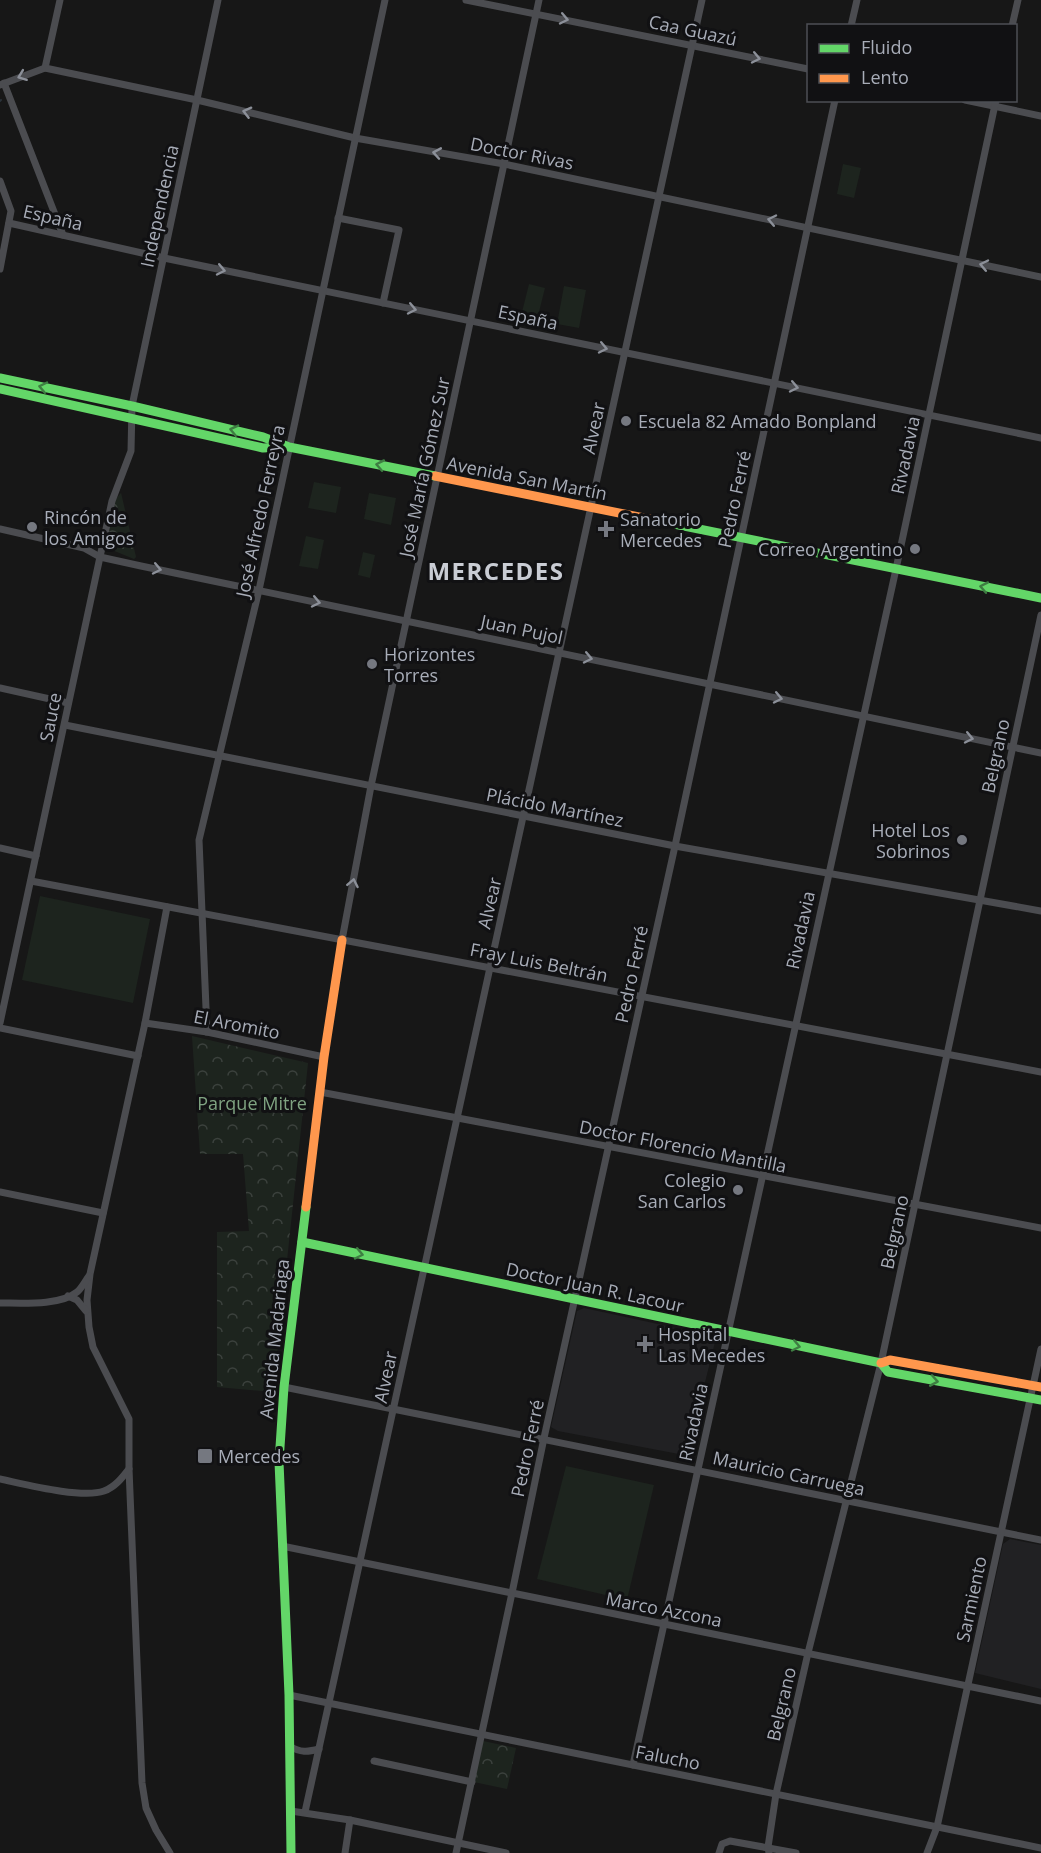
<svg xmlns="http://www.w3.org/2000/svg" width="1041" height="1853" font-family="'Open Sans',sans-serif">
<style>
.built{fill:#212123}
.forest{fill:url(#forest-crowns)}
.pitch{fill:#1d241e}
.lines{fill:none;stroke-linecap:round;stroke-linejoin:round}
.stream{stroke:#2a3239;stroke-width:2}
.street{stroke:#4b4c50;stroke-width:7}
.fast{stroke:#63d668;stroke-width:9}
.slow{stroke:#ff974d;stroke-width:9}
.oneway{stroke:#8c9099}
.oneway2{stroke:#3e7d42}
.poi-dot{fill:#757880;stroke:#111113;stroke-width:2}
.labels{text-anchor:middle;dominant-baseline:central;stroke-width:6;stroke-linejoin:round;paint-order:stroke}
.street-label{font-size:18px;fill:#a8adb8;stroke:#111113}
.poi-label{font-size:18px;fill:#a8adb8;stroke:#111113;text-anchor:start}
.park-label{font-size:18px;fill:#7fa381;stroke:#111113}
.district-label{font-size:24px;font-weight:bold;letter-spacing:1.5px;fill:#c9ccd4;stroke:#111113}
</style>
<defs>
<pattern id="forest-crowns" width="20" height="18" patternUnits="userSpaceOnUse" patternTransform="scale(1.5)"><rect width="20" height="18" fill="#1d241e"/><path d="M2 6a3 3 0 1 1 6 0M12 15a3 3 0 1 1 6 0" fill="none" stroke="#3b413d"/></pattern>
</defs>
<rect width="100%" height="100%" fill="#171717"/>
<g class="built">
<path d="M584 1308 713 1336 715 1342 688 1451 684 1455 558 1431 551 1427 577 1311Z"/>
<path d="M1010 1539 1041 1545V1689L975 1673 1003 1544Z"/>
</g>
<g class="forest">
<path d="M121 493 136 557 134 559 105 547 113 502Z"/>
<path d="M192 1036 308 1063 273 1392 217 1387V1232L249 1231 243 1154H200Z"/>
<path d="M483 1741 516 1748 507 1789 474 1782Z"/>
</g>
<g class="pitch">
<path d="M843 164 861 168 854 198 837 194Z"/>
<path d="M529 284 545 288 537 320 521 316Z"/>
<path d="M564 286 586 290 579 328 557 324Z"/>
<path d="M314 482 341 487 336 513 308 508Z"/>
<path d="M369 493 396 498 391 525 364 519Z"/>
<path d="M306 536 324 540 318 569 299 566Z"/>
<path d="M363 552 375 555 370 578 358 575Z"/>
<path d="M40 896 150 919 133 1003 22 980Z"/>
<path d="M566 1466 654 1485 627 1600 537 1579Z"/>
</g>
<g class="lines">
<path class="stream" d="M0 101 1 100"/>
<g class="street">
<path d="M466 0 808 69"/>
<path d="M851 26 857 0"/>
<path d="M1012 26 1018 0"/>
<path d="M45 68 60 0"/>
<path d="M4 83 63 235"/>
<path d="M0 85 45 68 197 100 355 138 504 164 1041 277"/>
<path d="M965 100 1041 116"/>
<path d="M0 181 11 211 0 269"/>
<path d="M338 218 399 230 383 303"/>
<path d="M9 223 164 258 1041 438"/>
<path d="M0 529 84 548 100 557 141 566 1041 753"/>
<path d="M0 688 68 703"/>
<path d="M65 725 675 846 1041 911"/>
<path d="M0 848 36 856"/>
<path d="M31 881 1041 1072"/>
<path d="M167 907 145 1023 90 1274 87 1300 89 1327 93 1347 129 1419V1469L142 1783 146 1808 156 1830 170 1853"/>
<path d="M342 940 371 786 539 0"/>
<path d="M0 1023 112 501 131 451 132 406 218 0"/>
<path d="M145 1023 207 1032 324 1057"/>
<path d="M0 1028 138 1056"/>
<path d="M207 1032 199 840 259 590 385 0"/>
<path d="M320 1092 1041 1228"/>
<path d="M0 1192 103 1213"/>
<path d="M68 1296 77 1300 86 1311"/>
<path d="M0 1303C21 1303 60 1306 77 1292 82 1288 85 1281 89 1276"/>
<path d="M284 1387 1041 1540"/>
<path d="M0 1479C24 1484 82 1499 104 1491 115 1487 122 1478 129 1469"/>
<path d="M282 1546 1041 1701"/>
<path d="M289 1695 1041 1848"/>
<path d="M290 1746C300 1753 308 1752 319 1749"/>
<path d="M374 1761 472 1782"/>
<path d="M633 1765 896 569 996 100"/>
<path d="M291 1811 350 1820 506 1853"/>
<path d="M305 1812 702 0"/>
<path d="M345 1853 350 1820"/>
<path d="M456 1853 512 1593 544 1438 675 846 835 100"/>
<path d="M719 1853 722 1844 730 1841 796 1853"/>
<path d="M769 1853 768 1847 776 1794 808 1653 881 1363 1041 615"/>
<path d="M927 1853 937 1827 1041 1349"/>
</g>
<g class="fast">
<path d="M0 378 132 406 263 437 289 447 435 476"/>
<path d="M0 389 263 448 284 447"/>
<path d="M664 522 1041 598"/>
<path d="M302 1242 881 1363"/>
<path d="M881 1363 888 1372 1041 1400"/>
<path d="M291 1853 289 1695 279 1462 284 1387 306 1207"/>
</g>
<g class="slow">
<path d="M435 476 664 522"/>
<path d="M306 1207 324 1057 342 940"/>
<path d="M881 1363 890 1360 1041 1387"/>
</g>
</g>
<defs><path id="oneway-chevron" d="M-2-3.5L2.5 0L-2 3.5" fill="none" stroke-width="1.6" stroke-linecap="round" stroke-linejoin="round" transform="scale(1.5)"/></defs>
<g class="oneway">
<use href="#oneway-chevron" transform="translate(564 19) rotate(12)"/>
<use href="#oneway-chevron" transform="translate(756 58) rotate(12)"/>
<use href="#oneway-chevron" transform="translate(22 76) rotate(159)"/>
<use href="#oneway-chevron" transform="translate(247 112) rotate(-166)"/>
<use href="#oneway-chevron" transform="translate(437 153) rotate(-170)"/>
<use href="#oneway-chevron" transform="translate(772 220) rotate(-168)"/>
<use href="#oneway-chevron" transform="translate(984 265) rotate(-168)"/>
<use href="#oneway-chevron" transform="translate(221 270) rotate(12)"/>
<use href="#oneway-chevron" transform="translate(412 309) rotate(12)"/>
<use href="#oneway-chevron" transform="translate(603 348) rotate(12)"/>
<use href="#oneway-chevron" transform="translate(794 387) rotate(12)"/>
<use href="#oneway-chevron" transform="translate(157 569) rotate(12)"/>
<use href="#oneway-chevron" transform="translate(316 602) rotate(12)"/>
<use href="#oneway-chevron" transform="translate(588 658) rotate(12)"/>
<use href="#oneway-chevron" transform="translate(778 698) rotate(12)"/>
<use href="#oneway-chevron" transform="translate(969 738) rotate(12)"/>
<use href="#oneway-chevron" transform="translate(353 883) rotate(-79)"/>
</g>
<g class="oneway2">
<use href="#oneway-chevron" transform="translate(43 387) rotate(-168)"/>
<use href="#oneway-chevron" transform="translate(234 430) rotate(-167)"/>
<use href="#oneway-chevron" transform="translate(380 465) rotate(-169)"/>
<use href="#oneway-chevron" transform="translate(984 587) rotate(-169)"/>
<use href="#oneway-chevron" transform="translate(359 1254) rotate(12)"/>
<use href="#oneway-chevron" transform="translate(796 1346) rotate(12)"/>
<use href="#oneway-chevron" transform="translate(934 1381) rotate(10)"/>
</g>
<g class="poi-dot">
<circle cx="626" cy="421" r="6"/>
<circle cx="32" cy="527" r="6"/>
<path d="M603 520h6v6h6v6h-6v6h-6v-6h-6v-6h6z"/>
<circle cx="915" cy="549" r="6"/>
<circle cx="372" cy="664" r="6"/>
<circle cx="962" cy="840" r="6"/>
<circle cx="738" cy="1190" r="6"/>
<path d="M642 1335h6v6h6v6h-6v6h-6v-6h-6v-6h6z"/>
<rect x="197" y="1448" width="16" height="16" rx="3"/>
</g>
<g class="labels">
<g class="street-label">
<text transform="translate(693 30) rotate(12)">Caa Guazú</text>
<text transform="translate(522 153) rotate(11)">Doctor Rivas</text>
<text transform="translate(159 206) rotate(-78)">Independencia</text>
<text transform="translate(53 217) rotate(13)">España</text>
<text transform="translate(528 317) rotate(12)">España</text>
<text transform="translate(593 428) rotate(-78)">Alvear</text>
<text transform="translate(905 455) rotate(-78)">Rivadavia</text>
<text transform="translate(424 467) rotate(-78)">José María Gómez Sur</text>
<text transform="translate(527 478) rotate(11)">Avenida San Martín</text>
<text transform="translate(734 499) rotate(-78)">Pedro Ferré</text>
<text transform="translate(260 511) rotate(-78)">José Alfredo Ferreyra</text>
<text transform="translate(522 629) rotate(12)">Juan Pujol</text>
<text transform="translate(50 717) rotate(-79)">Sauce</text>
<text transform="translate(995 756) rotate(-78)">Belgrano</text>
<text transform="translate(555 807) rotate(11)">Plácido Martínez</text>
<text transform="translate(489 903) rotate(-77)">Alvear</text>
<text transform="translate(800 930) rotate(-78)">Rivadavia</text>
<text transform="translate(539 962) rotate(11)">Fray Luis Beltrán</text>
<text transform="translate(631 974) rotate(-78)">Pedro Ferré</text>
<text transform="translate(237 1024) rotate(11)">El Aromito</text>
<text transform="translate(683 1146) rotate(11)">Doctor Florencio Mantilla</text>
<text transform="translate(894 1232) rotate(-78)">Belgrano</text>
<text transform="translate(595 1287) rotate(12)">Doctor Juan R. Lacour</text>
<text transform="translate(274 1339) rotate(-84)">Avenida Madariaga</text>
<text transform="translate(385 1377) rotate(-78)">Alvear</text>
<text transform="translate(693 1422) rotate(-78)">Rivadavia</text>
<text transform="translate(527 1448) rotate(-78)">Pedro Ferré</text>
<text transform="translate(789 1473) rotate(12)">Mauricio Carruega</text>
<text transform="translate(971 1599) rotate(-78)">Sarmiento</text>
<text transform="translate(664 1609) rotate(11)">Marco Azcona</text>
<text transform="translate(781 1704) rotate(-77)">Belgrano</text>
<text transform="translate(668 1757) rotate(11)">Falucho</text>
</g>
<g class="poi-label">
<text x="638" y="421">Escuela 82 Amado Bonpland</text>
<text x="44" y="517">Rincón de<tspan x="44" dy="21">los Amigos</tspan></text>
<text x="620" y="519">Sanatorio<tspan x="620" dy="21">Mercedes</tspan></text>
<text x="903" y="549" text-anchor="end">Correo Argentino</text>
<text x="384" y="654">Horizontes<tspan x="384" dy="21">Torres</tspan></text>
<text x="950" y="830" text-anchor="end">Hotel Los<tspan x="950" dy="21">Sobrinos</tspan></text>
<text x="726" y="1180" text-anchor="end">Colegio<tspan x="726" dy="21">San Carlos</tspan></text>
<text x="658" y="1334">Hospital<tspan x="658" dy="21">Las Mecedes</tspan></text>
<text x="218" y="1456">Mercedes</text>
</g>
<g class="park-label">
<text x="252" y="1103">Parque Mitre</text>
</g>
<g class="district-label">
<text x="496" y="570">MERCEDES</text>
</g>
</g>
<rect x="807" y="24" width="210" height="78" fill="#111113" stroke="#4d4f55" stroke-width="1.5"/>
<rect x="819" y="44" width="30" height="9" fill="#63d668" stroke="#4d4f55" stroke-width="1.5"/>
<text x="861" y="54" font-size="18" fill="#a8adb8">Fluido</text>
<rect x="819" y="74" width="30" height="9" fill="#ff974d" stroke="#4d4f55" stroke-width="1.5"/>
<text x="861" y="84" font-size="18" fill="#a8adb8">Lento</text>
</svg>
